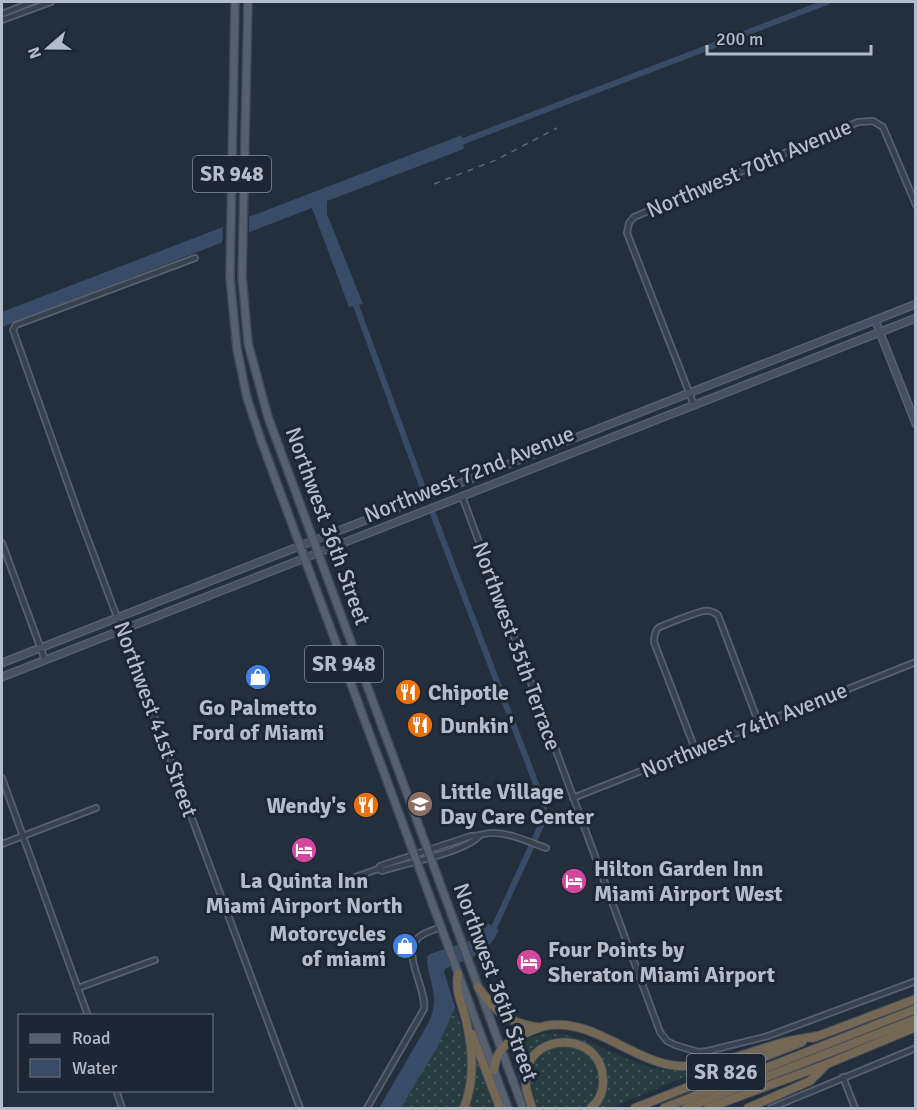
<svg xmlns="http://www.w3.org/2000/svg" width="917" height="1110" font-family="Signika,sans-serif">
<style>
.grass{fill:url(#grass-dots)}
.water{fill:#394c67}
.pier{fill:#242f3e}
.lines{fill:none;stroke-linecap:round;stroke-linejoin:round}
.canal{stroke:#394c67;stroke-width:6}
.street-casing{stroke:#565f6c;stroke-width:8}
.secondary-casing{stroke:#565f6c;stroke-width:9}
.primary-casing{stroke:#414a57;stroke-width:10}
.highway-casing{stroke:#434c59;stroke-width:10}
.street{stroke:#38414e;stroke-width:4.5}
.secondary{stroke:#465061;stroke-width:6}
.primary{stroke:#56606e;stroke-width:7}
.highway{stroke:#746855;stroke-width:8}
.rail{stroke:#5a6575;stroke-width:1.5;stroke-dasharray:6 6;stroke-linecap:butt}
.labels{text-anchor:middle;dominant-baseline:central;stroke-width:6;stroke-linejoin:round;paint-order:stroke}
.shield{fill:#1d2633;stroke:#878f9c;stroke-width:1.5}
.shield-label{font-size:21px;font-weight:bold;fill:#b4bcc9}
.street-label{font-size:22px;fill:#b4bcc9;stroke:#1d2633}
.poi-label{font-size:22px;font-weight:bold;fill:#b4bcc9;stroke:#1d2633;text-anchor:start}
</style>
<defs>
<pattern id="grass-dots" width="8" height="8" patternUnits="userSpaceOnUse" patternTransform="scale(1.5)"><rect width="8" height="8" fill="#263c3f"/><path d="M2 2h.1M6 6h.1" fill="none" stroke="#435659" stroke-width="1.8" stroke-linecap="round"/></pattern>
</defs>
<rect width="100%" height="100%" fill="#242f3e"/>
<g class="grass">
<path d="M455 1007C467 1041 473 1074 460 1108H401L438 1046Z"/>
<path d="M557 1033C590 1038 617 1057 649 1067 664 1072 682 1070 694 1073L611 1108H597C642 1051 534 996 520 1081L510 1051C523 1037 539 1034 557 1033Z"/>
<path d="M563 1046C588 1048 607 1068 595 1094 592 1099 589 1106 583 1108 576 1110 546 1108 537 1108 527 1078 526 1054 563 1046Z"/>
<path d="M476 1060H477L496 1108H469L475 1084Z"/>
</g>
<g class="water">
<path d="M462 135 464 149 327 201V214L363 304 349 307 312 208 2 327V312Z"/>
<path d="M487 923 499 930C487 955 469 958 445 969L444 972 455 1007 438 1046 401 1108H379L429 1022C441 992 428 986 427 957L430 954 478 938Z"/>
</g>
<path class="pier" d="M249 214V235L222 245 223 224Z"/>
<g class="lines">
<g class="canal">
<path d="M456 144 827 2"/>
<path d="M354 300 424 491"/>
<path d="M433 514 544 805 543 821 492 932"/>
</g>
<g class="street-casing">
<g id="street">
<path d="M2 14 32 2"/>
<path d="M2 20 51 2"/>
<path d="M195 258 16 325 13 330 80 518 300 1108"/>
<path d="M694 405 627 233 629 223 634 217 858 122 873 121 883 127 916 205"/>
<path d="M462 496 660 1032 667 1041 675 1045 698 1052 708 1051 768 1036 916 981"/>
<path d="M2 543 45 660"/>
<path d="M695 749 654 642C654 638 655 632 658 628 661 626 700 611 704 611 709 610 714 612 718 615L759 724"/>
<path d="M2 778 88 1016"/>
<path d="M573 798 916 662"/>
<path d="M2 844 96 808"/>
<path d="M378 869 380 866 471 836C480 836 487 832 495 833 513 834 529 842 546 848"/>
<path d="M347 880 378 869 382 871C406 863 465 852 479 836"/>
<path d="M78 988 155 960"/>
<path d="M843 1077 855 1108"/>
<path d="M116 1090 122 1108"/>
<path d="M367 1108 424 1009C427 988 400 952 419 937 425 932 434 930 441 927"/>
<path d="M771 1108 916 1048"/>
</g>
</g>
<g class="secondary-casing">
<g id="secondary">
<path d="M875 320 916 424"/>
<path d="M2 663 916 304"/>
<path d="M2 677 916 318"/>
</g>
</g>
<g class="primary-casing">
<g id="primary">
<path d="M235 2 230 277 237 349 247 398 262 443 508 1108"/>
<path d="M248 2 242 276 248 343 268 417 523 1108"/>
</g>
</g>
<g class="highway-casing">
<g id="highway">
<path d="M458 974C455 991 462 1004 466 1020 473 1050 475 1079 464 1108"/>
<path d="M478 987C497 1013 505 1022 537 1027"/>
<path d="M472 1034 500 1108"/>
<path d="M813 1038 916 999"/>
<path d="M494 1070C496 1052 504 1043 520 1036 528 1032 537 1028 545 1026 592 1016 633 1063 679 1066 715 1068 748 1052 781 1043 793 1040 805 1038 817 1036"/>
<path d="M532 1108C528 1096 524 1085 526 1072 534 1030 602 1033 603 1079 604 1091 599 1101 591 1108"/>
<path d="M635 1108 802 1042"/>
<path d="M664 1108 916 1009"/>
<path d="M686 1108 916 1019"/>
<path d="M708 1108 827 1064 916 1027"/>
<path d="M748 1108 810 1081 825 1066"/>
</g>
</g>
<use href="#street" class="street"/>
<use href="#secondary" class="secondary"/>
<use href="#primary" class="primary"/>
<use href="#highway" class="highway"/>
<path class="rail" d="M434 184 496 160 557 128"/>
</g>
<defs>
<g id="shop-disc" transform="scale(1.35)"><circle r="9.5" fill="#3f7fe0" stroke="#1d2633"/><path d="M-5-2.5h2.3a2.7 3.5 0 0 1 5.4 0H5L5.5 6h-11ZM-1.5-2.5h3a1.5 2.3 0 0 0-3 0Z" fill="#fff"/></g>
<g id="restaurant-disc" transform="scale(1.35)"><circle r="9.5" fill="#e8710a" stroke="#1d2633"/><path d="M-5-6h1v4h1v-4h1v4h1v-4h1v5L-1.5 .5V6h-2V.5L-5-1ZM5-6V6H3V1.5H1.5Q1.5-4 5-6Z" fill="#fff"/></g>
<g id="school-disc" transform="scale(1.35)"><circle r="9.5" fill="#8d6e63" stroke="#1d2633"/><path d="M0-5L7-2L0 1L-7-2ZM-4 1L0 2.5L4 1V4Q0 6-4 4Z" fill="#fff"/></g>
<g id="hotel-disc" transform="scale(1.35)"><circle r="9.5" fill="#d1479c" stroke="#1d2633"/><path d="M-6-4.5h1.5V1H6V5H4.5V3h-9V5H-6ZM-4 0a1.8 1.8 0 1 1 3.6 0ZM.5 0V-2.5h3Q6-2.5 6 0Z" fill="#fff"/></g>
</defs>
<g fill-rule="evenodd">
<use href="#shop-disc" x="258" y="677"/>
<use href="#restaurant-disc" x="408" y="692"/>
<use href="#restaurant-disc" x="420" y="725"/>
<use href="#school-disc" x="420" y="804"/>
<use href="#restaurant-disc" x="366" y="805"/>
<use href="#hotel-disc" x="304" y="850"/>
<use href="#hotel-disc" x="574" y="881"/>
<use href="#shop-disc" x="405" y="946"/>
<use href="#hotel-disc" x="529" y="962"/>
</g>
<g class="labels">
<g class="shield">
<rect x="193" y="156" width="78" height="36" rx="4.5"/>
<rect x="305" y="646" width="78" height="36" rx="4.5"/>
<rect x="687" y="1054" width="78" height="36" rx="4.5"/>
</g>
<g class="shield-label">
<text x="232" y="174">SR 948</text>
<text x="344" y="664">SR 948</text>
<text x="726" y="1072">SR 826</text>
</g>
<g class="street-label">
<text transform="translate(749 168) rotate(-23)">Northwest 70th Avenue</text>
<text transform="translate(469 474) rotate(-22)">Northwest 72nd Avenue</text>
<text transform="translate(328 526) rotate(70)">Northwest 36th Street</text>
<text transform="translate(517 646) rotate(70)">Northwest 35th Terrace</text>
<text transform="translate(156 719) rotate(70)">Northwest 41st Street</text>
<text transform="translate(744 730) rotate(-22)">Northwest 74th Avenue</text>
<text transform="translate(496 982) rotate(70)">Northwest 36th Street</text>
</g>
<g class="poi-label">
<text x="428" y="692">Chipotle</text>
<text x="258" y="707" text-anchor="middle">Go Palmetto<tspan x="258" dy="25">Ford of Miami</tspan></text>
<text x="440" y="725">Dunkin'</text>
<text x="440" y="791">Little Village<tspan x="440" dy="25">Day Care Center</tspan></text>
<text x="346" y="805" text-anchor="end">Wendy's</text>
<text x="594" y="868">Hilton Garden Inn<tspan x="594" dy="25">Miami Airport West</tspan></text>
<text x="304" y="880" text-anchor="middle">La Quinta Inn<tspan x="304" dy="25">Miami Airport North</tspan></text>
<text x="386" y="933" text-anchor="end">Motorcycles<tspan x="386" dy="25">of miami</tspan></text>
<text x="548" y="949">Four Points by<tspan x="548" dy="25">Sheraton Miami Airport</tspan></text>
</g>
</g>
<rect width="917" height="1110" fill="none" stroke="#b4bcc9" stroke-width="6"/>
<rect x="18" y="1014" width="195" height="78" fill="#1d2633" stroke="#59626f" stroke-width="1.5"/>
<rect x="30" y="1034" width="30" height="9" fill="#56606e" stroke="#59626f" stroke-width="1.5"/>
<text x="72" y="1044" font-size="18" fill="#b4bcc9">Road</text>
<rect x="30" y="1059" width="30" height="18" fill="#394c67" stroke="#59626f" stroke-width="1.5"/>
<text x="72" y="1074" font-size="18" fill="#b4bcc9">Water</text>
<g transform="translate(48 48) rotate(250)" stroke="#1d2633" stroke-width="4.5" paint-order="stroke">
<path d="M0-4.5L10 22L0 15L-10 22Z" fill="#b4bcc9"/>
<text y="-9" font-size="16" font-weight="bold" text-anchor="middle" fill="#b4bcc9">N</text>
</g>
<path d="M707 45v9h164v-9" fill="none" stroke="#b4bcc9" stroke-width="3"/>
<text x="716" y="45" font-size="18" fill="#b4bcc9" stroke="#1d2633" stroke-width="4.5" paint-order="stroke">200 m</text>
</svg>
